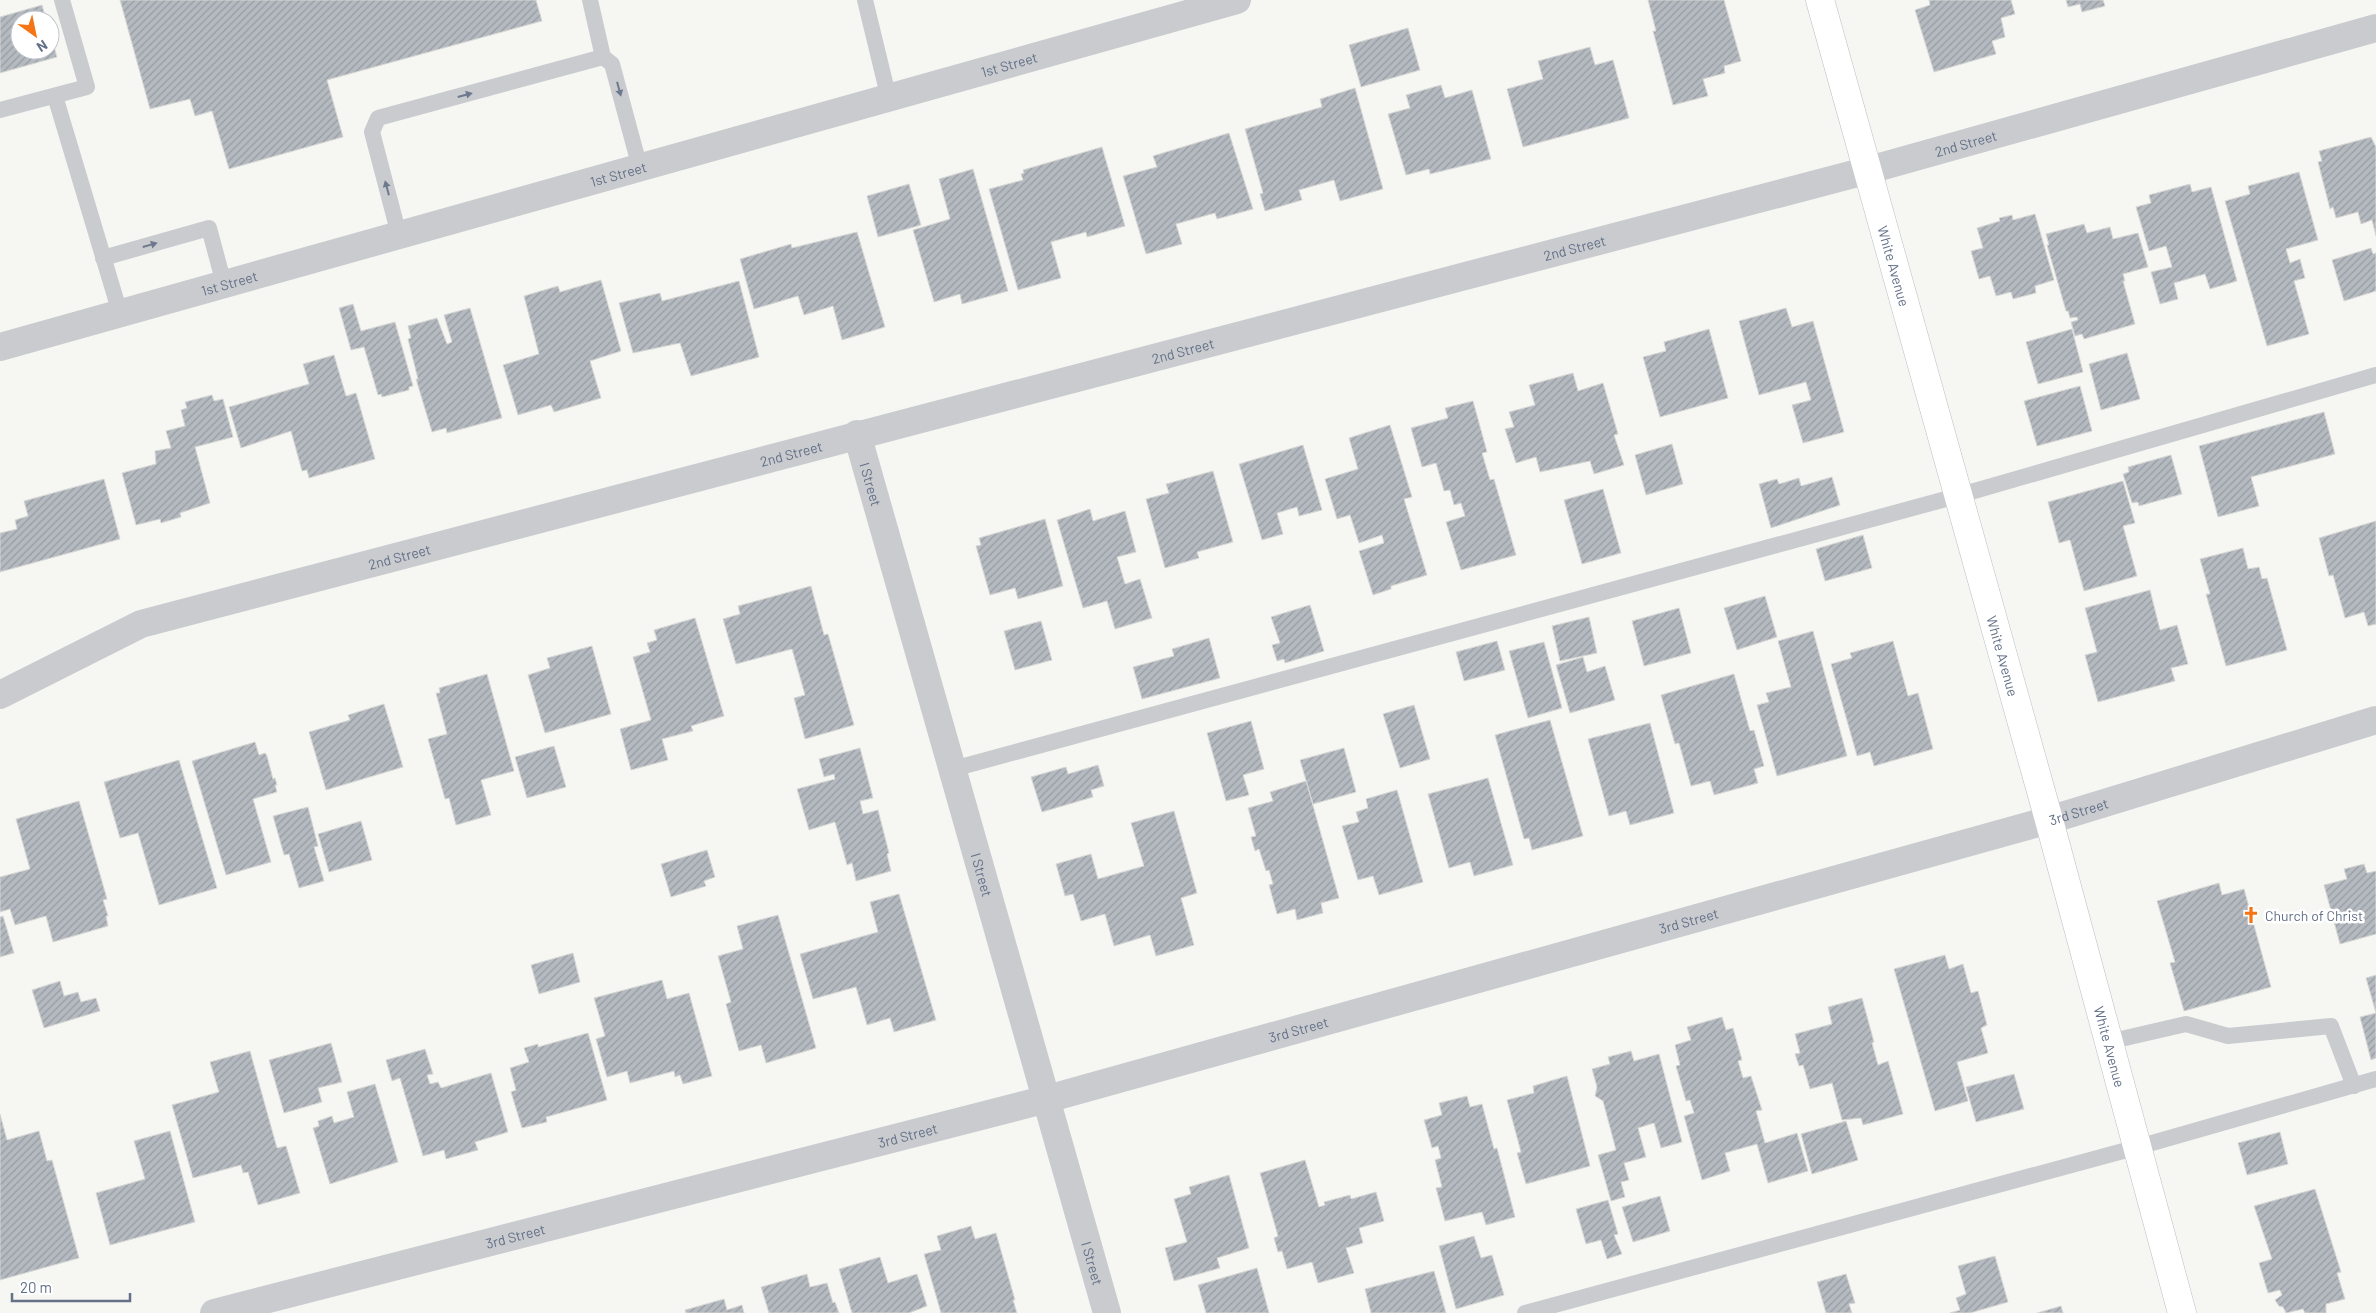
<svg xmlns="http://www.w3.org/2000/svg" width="2376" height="1313" font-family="Barlow,sans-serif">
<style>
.building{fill:url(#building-hatch);stroke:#d8d8d5}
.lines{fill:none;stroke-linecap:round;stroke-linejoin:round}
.secondary-casing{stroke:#babec4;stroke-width:29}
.service{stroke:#c9cbcf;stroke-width:16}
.minor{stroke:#c9cbcf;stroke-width:28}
.secondary{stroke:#fff;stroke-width:28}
.oneway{fill:#6d798e}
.labels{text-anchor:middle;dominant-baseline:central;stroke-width:5;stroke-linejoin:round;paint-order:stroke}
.street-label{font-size:14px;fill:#637087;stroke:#fff}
.poi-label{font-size:14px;fill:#637087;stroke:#fff;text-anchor:start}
</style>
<defs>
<pattern id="building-hatch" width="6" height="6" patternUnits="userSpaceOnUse" patternTransform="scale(1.25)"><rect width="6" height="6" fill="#b5bac1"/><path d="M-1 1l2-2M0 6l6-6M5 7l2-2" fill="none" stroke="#979ca2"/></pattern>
</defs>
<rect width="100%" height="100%" fill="#f6f7f3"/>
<g class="building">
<path d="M120 0H536L542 21 327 80 343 137 229 169 212 111 195 116 190 99 150 109Z"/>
<path d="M1648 0H1724L1741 61 1724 66 1725 73 1703 79 1708 96 1673 105 1653 31H1656Z"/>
<path d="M1929 0H2011L2015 14 2001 18 2005 37 1992 41 1996 54 1934 72 1915 10 1930 5Z"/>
<path d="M2066 0H2103L2105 6 2082 12 2080 4 2068 7Z"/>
<path d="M42 5 46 20H20V50H50V33L57 57 0 73V17Z"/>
<path d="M1408 28 1420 70 1361 87 1349 45Z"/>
<path d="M1590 47 1595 65 1613 60 1629 118 1523 147 1507 89 1543 79 1538 61Z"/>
<path d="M1441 85 1445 98 1472 90 1491 159 1430 174 1429 169 1406 175 1388 114 1410 108 1406 95Z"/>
<path d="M1355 88 1383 189 1340 201 1334 180 1299 190 1302 200 1265 211 1260 194 1263 193 1245 129 1322 107 1320 99Z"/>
<path d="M1229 133 1253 209 1217 219 1215 213 1176 224 1182 244 1146 254 1123 176 1157 167 1153 156Z"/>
<path d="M2371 137 2376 147V236L2372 220 2361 224 2358 212 2336 218 2333 207 2330 209 2318 162 2322 161 2319 151Z"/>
<path d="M1102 147 1125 226 1087 237 1086 232 1051 242 1061 278 1018 290 989 189 1023 180 1021 174 1024 173 1023 170Z"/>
<path d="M973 169 1008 291 962 304 960 294 934 302 913 230 950 219 939 179Z"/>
<path d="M2299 172 2318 240 2286 249 2290 263 2300 259 2305 278 2294 281 2309 334 2267 346 2225 201 2250 194 2248 186Z"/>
<path d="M909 184 921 225 878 237 867 196Z"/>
<path d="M2190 184 2192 192 2211 187 2237 281 2210 289 2205 274 2174 283 2178 299 2160 304 2151 272 2172 267 2166 246 2149 251 2136 207 2151 203 2149 195Z"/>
<path d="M2035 214 2054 280 2035 286 2036 293 2013 299 2011 292 1996 296 1990 276 1979 279 1971 251 1983 248 1977 228 2000 221 1999 218 2012 215 2013 220Z"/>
<path d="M2084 224 2087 233 2110 227 2113 239 2138 233 2148 267 2123 274 2125 281H2123L2135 324 2084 339 2082 334 2075 336 2071 322 2078 320 2077 317 2070 318 2068 311H2066L2047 245H2049L2046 234Z"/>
<path d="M857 232 885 327 842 340 833 306 804 315 798 296 754 309 740 259 791 244 792 248Z"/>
<path d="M2371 248 2373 254 2376 253V291L2344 301 2332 260Z"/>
<path d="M601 280 621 351 590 361 601 398 554 412 551 405 518 415 503 365 539 354 524 296 558 286 560 292Z"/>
<path d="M739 281 759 357 691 376 680 343 633 353 619 303 660 293 662 301Z"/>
<path d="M353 304 361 331 395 322 413 386 409 387V390L382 397 381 394 378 395 364 347 351 350 339 308Z"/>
<path d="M470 308 502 418 447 433 446 428 432 432 416 379H418L408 339 411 338 408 326 437 318 447 344 452 342 444 315Z"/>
<path d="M1786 308 1792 327 1813 321 1844 432 1803 443 1792 405 1811 400 1806 382 1759 395 1739 321Z"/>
<path d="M1709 329 1728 398 1660 417 1643 357 1666 351 1664 342Z"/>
<path d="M2072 329 2083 372 2038 384 2026 342Z"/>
<path d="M2127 353 2140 399 2101 410 2089 364Z"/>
<path d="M334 355 346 396 356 393 375 459 309 478 307 470 302 471 291 431 241 448 229 407 309 384 303 364Z"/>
<path d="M1573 373 1578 391 1603 383 1618 434 1614 435 1624 465 1594 474 1590 461 1540 472 1536 457 1516 463 1505 429 1514 427 1509 412 1535 405 1529 385Z"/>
<path d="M2080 386 2092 431 2037 446 2024 401Z"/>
<path d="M212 395 214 401 223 399 233 437 195 447 210 503 180 513 181 517 161 523 160 519 136 525 122 473 156 464 155 451 171 448 166 431 185 426 181 410 187 408 185 402Z"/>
<path d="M1473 401 1487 452 1482 453 1490 480 1494 479 1516 555 1461 570 1446 522 1465 516 1461 503 1454 505 1450 490 1444 491 1436 463 1422 467 1411 428 1448 418 1445 408Z"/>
<path d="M2324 412 2335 454 2251 477 2259 506 2218 517 2199 446Z"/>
<path d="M1390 425 1412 497 1404 499 1427 575 1391 586V589L1373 595 1359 551 1384 543 1382 535 1359 543 1350 515 1337 519 1325 479 1358 469 1349 438Z"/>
<path d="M1672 444 1683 484 1646 495 1635 455Z"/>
<path d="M1303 445 1322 510 1299 516 1297 507 1277 513 1283 534 1262 540 1239 464Z"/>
<path d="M2171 455 2182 494 2139 506 2138 502 2132 503 2123 474 2129 472 2128 467Z"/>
<path d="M1213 471 1233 542 1197 552 1199 558 1165 568 1146 499 1169 493 1166 484Z"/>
<path d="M1832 477 1840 505 1771 528 1759 484 1777 479 1779 484 1799 478 1801 486Z"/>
<path d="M104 479 120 539 0 572V533L17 529 15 520 28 516 24 501Z"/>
<path d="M2123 481 2135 523 2123 526 2137 576 2084 591 2070 540 2059 543 2048 502Z"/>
<path d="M1603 489 1621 553 1582 564 1564 500Z"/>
<path d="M1090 509 1093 521 1125 511 1136 552 1117 557 1125 584 1140 579 1152 618 1115 629 1107 601 1083 608 1057 520Z"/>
<path d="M1045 519 1063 586 1018 599 1015 588 990 595 976 546 981 545 979 538Z"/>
<path d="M2376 521V624L2368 626 2364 612 2345 618 2333 575 2329 576 2319 538Z"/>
<path d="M1863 535 1872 568 1825 581 1816 549Z"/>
<path d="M2243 548 2248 569 2259 567 2262 579 2267 578 2287 650 2226 666 2206 594H2210L2200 559Z"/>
<path d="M811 586 824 635 828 634 854 725 805 739 794 698 805 695 792 649 736 664 723 619 740 614 738 606Z"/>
<path d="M2150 590 2160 630 2177 625 2188 664 2171 668 2175 681 2098 702 2085 655 2097 652 2085 608Z"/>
<path d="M1765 596 1777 637 1737 650 1724 608Z"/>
<path d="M1310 605 1324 651 1285 663 1284 659 1277 661 1272 645 1280 643 1271 617Z"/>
<path d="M1679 608 1691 653 1644 666 1632 621Z"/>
<path d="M1589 617 1597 653 1560 661 1552 626Z"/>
<path d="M695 618 724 716 691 726 693 731 662 739 668 760 631 770 620 729 651 720 633 657 650 652 647 643 657 640 654 630Z"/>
<path d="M1041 621 1052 660 1015 670 1004 631Z"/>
<path d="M1813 631 1847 756 1777 776 1757 705 1769 702 1766 693 1791 687 1778 641Z"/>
<path d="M1209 638 1220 678 1142 699 1133 667 1174 656 1172 649Z"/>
<path d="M1497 641 1505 670 1464 681 1456 652Z"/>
<path d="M1893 641 1908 696 1918 693 1933 749 1874 766 1870 752 1857 756 1831 664 1852 658 1850 653Z"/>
<path d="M1544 642 1562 708 1528 718 1509 651Z"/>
<path d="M592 646 611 714 545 733 528 675 550 668 547 658Z"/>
<path d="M1583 657 1587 672 1605 666 1615 700 1570 713 1556 665Z"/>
<path d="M487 674 514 771 481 780 491 815 456 825 449 798 445 799 428 739 447 734 436 693H440L439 688Z"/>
<path d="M1734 674 1750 731 1754 730 1764 766 1754 769 1758 783 1714 795 1710 781 1691 786 1679 743 1675 744 1661 695Z"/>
<path d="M384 704 403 767 326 790 309 732 350 720 348 715Z"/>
<path d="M1414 705 1430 759 1400 768 1383 714Z"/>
<path d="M1550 720 1583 836 1532 850 1529 838 1524 839 1495 735Z"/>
<path d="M1251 721 1264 769 1243 775 1249 795 1226 801 1207 733Z"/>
<path d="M1650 723 1674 813 1630 825 1626 811 1609 816 1588 739Z"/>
<path d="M255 742 259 755 265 753 267 756 273 779 275 778 277 785H275L277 792 253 799 271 862 226 875 192 761Z"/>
<path d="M554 746 566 787 527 798 515 757Z"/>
<path d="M860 748 873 798 860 801 863 814 878 810 889 853 887 854 891 871 856 881 852 863 847 865 835 822 809 830 797 789 835 779 834 774 824 777 819 759Z"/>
<path d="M1344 748 1356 792 1313 804 1300 760Z"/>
<path d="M179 760 217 888 159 905 138 833 120 838 104 782Z"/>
<path d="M1098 765 1104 786 1091 790 1093 797 1042 812 1031 777 1066 767 1068 774Z"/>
<path d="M1488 778 1513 865 1474 876 1470 862 1449 868 1428 794Z"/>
<path d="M1306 781 1339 898 1321 903 1323 913 1297 920 1295 909 1277 914 1269 885 1273 884 1269 870 1266 871 1259 849 1255 851 1251 837 1256 836 1248 808 1273 801 1270 792Z"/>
<path d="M1397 790 1423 882 1379 895 1373 876 1358 880 1342 826 1359 822 1356 812 1368 808 1366 799Z"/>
<path d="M79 801 107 899 103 900 108 916H106L108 926 53 942 46 916 15 925 10 909 0 912V877L30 869 16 819Z"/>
<path d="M308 807 318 846 314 847 324 881 299 888 289 854 284 855 273 816Z"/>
<path d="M1174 811 1197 893 1181 898 1194 945 1156 956 1150 935 1114 946 1105 914 1081 921 1073 894 1065 896 1056 864 1091 854 1098 879 1144 866 1131 823Z"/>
<path d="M361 821 372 860 329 872 318 834Z"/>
<path d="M707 850 715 877 704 881 706 886 671 897 661 864Z"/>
<path d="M2364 864 2367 873 2376 871V934L2340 944 2324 885 2347 879 2344 869Z"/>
<path d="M2219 883 2222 895 2244 889 2271 987 2184 1011 2170 963 2175 962 2157 901Z"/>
<path d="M899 894 936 1020 894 1032 890 1018 867 1025 856 987 813 999 800 954 878 932 870 902Z"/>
<path d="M778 915 816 1048 766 1063 761 1045 739 1051 726 1004 731 1002 718 956 743 949 737 926Z"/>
<path d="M3 916 14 953 0 957V917Z"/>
<path d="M573 953 580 982 539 994 531 965Z"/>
<path d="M1945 955 1949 969 1963 964 1971 993 1978 991 1987 1025 1981 1028 1988 1053 1957 1062 1968 1101 1935 1111 1894 969Z"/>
<path d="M2376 975V1058L2371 1060 2360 1017 2376 1013 2366 978Z"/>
<path d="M662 980 667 999 689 993 712 1076 683 1084 680 1075 675 1077 674 1071 630 1083 627 1071 607 1077 596 1039 605 1036 594 998Z"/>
<path d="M60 981 64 996 78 992 81 1002 96 998 100 1011 44 1028 32 990Z"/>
<path d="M1862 998 1874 1042 1872 1043 1878 1065 1888 1061 1903 1114 1863 1125 1861 1118 1842 1120 1832 1083 1810 1089 1803 1065 1799 1066 1795 1054 1800 1053 1795 1034 1832 1024 1828 1007Z"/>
<path d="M1722 1017 1726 1030 1733 1028 1742 1060 1738 1061 1743 1078 1751 1076 1762 1110 1756 1111 1765 1143 1797 1133 1808 1171 1768 1183 1757 1144 1725 1153 1730 1171 1702 1180 1684 1116 1694 1113 1690 1100 1686 1101 1676 1066 1680 1065 1675 1045 1691 1040 1687 1027Z"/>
<path d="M588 1033 607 1100 546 1117 547 1122 522 1128 511 1092 516 1090 510 1068 529 1062 524 1048 538 1044V1047Z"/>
<path d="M331 1043 342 1082 318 1088 322 1102 284 1113 269 1060Z"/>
<path d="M425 1049 433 1074 427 1075 430 1084 438 1082 441 1088 491 1073 508 1132 475 1142 478 1150 446 1159 444 1150 423 1156 400 1078 392 1081 386 1060Z"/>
<path d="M250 1051 277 1148 286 1146 300 1193 258 1205 248 1172 243 1173 241 1165 193 1178 172 1105 219 1092 210 1062Z"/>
<path d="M1631 1051 1634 1061 1659 1054 1682 1142 1661 1148 1654 1123 1638 1128 1646 1157 1624 1163 1629 1180 1621 1182 1625 1197 1611 1201 1598 1155 1616 1150 1603 1101 1595 1096 1597 1087 1592 1069 1610 1064 1608 1057Z"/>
<path d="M2014 1074 2024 1109 1976 1122 1966 1087Z"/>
<path d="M1567 1076 1590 1166 1526 1184 1517 1153 1521 1152 1507 1100 1534 1093 1533 1086Z"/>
<path d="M375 1084 398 1162 330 1184 313 1128 319 1126 318 1121 332 1116 334 1123 354 1117 347 1092Z"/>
<path d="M1467 1096 1470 1107 1482 1104 1494 1149 1497 1148 1515 1217 1486 1225 1482 1212 1445 1221 1436 1188 1442 1187 1435 1160 1441 1158 1438 1146 1432 1148 1424 1120 1442 1115 1439 1103Z"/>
<path d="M0 1114 7 1140 39 1131 47 1161 52 1160 79 1258 0 1280Z"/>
<path d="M1846 1121 1858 1160 1812 1174 1801 1134Z"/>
<path d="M170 1131 195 1222 110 1245 96 1193 145 1179 134 1141Z"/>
<path d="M2280 1132 2288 1164 2247 1175 2238 1143Z"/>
<path d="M1305 1160 1319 1207 1325 1205 1324 1202 1350 1195 1351 1199 1376 1192 1384 1221 1359 1228 1363 1243 1346 1248 1354 1273 1318 1283 1312 1262 1287 1269 1282 1251 1278 1252 1274 1238 1278 1236 1260 1173Z"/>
<path d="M1229 1175 1249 1248 1217 1258 1220 1268 1174 1281 1165 1248 1187 1242 1174 1199 1191 1194 1189 1187Z"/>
<path d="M2315 1189 2341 1272 2337 1273 2345 1299 2326 1304V1313H2305L2303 1309 2286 1313 2283 1307 2279 1306 2275 1300 2282 1295 2280 1290 2268 1293 2259 1263 2272 1259 2254 1206Z"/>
<path d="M1660 1196 1670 1231 1633 1242 1622 1207Z"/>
<path d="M1608 1200 1618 1234 1614 1235 1622 1254 1607 1259 1601 1240 1586 1244 1576 1209Z"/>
<path d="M971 1226 975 1239 996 1233 1015 1300H1013L1017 1313H941L924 1254 941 1250 937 1236Z"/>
<path d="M1474 1236 1481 1258 1492 1255 1504 1295 1456 1309 1439 1246Z"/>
<path d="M1995 1256 2008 1302 1970 1313H1950L1960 1310 1956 1298 1966 1294 1958 1266Z"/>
<path d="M880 1257 888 1283 917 1274 927 1306 909 1313H852L839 1269Z"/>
<path d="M1257 1268 1269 1313H1206L1198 1285Z"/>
<path d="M1434 1271 1446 1313H1371L1365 1289Z"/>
<path d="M807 1274 810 1287 827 1283 833 1303 835 1302 839 1313H769L761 1287Z"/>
<path d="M1846 1274 1855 1303 1849 1304 1852 1313H1826L1817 1282Z"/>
<path d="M724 1299 727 1310 742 1305 744 1313H686L685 1310Z"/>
<path d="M2061 1306 2063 1313H2037Z"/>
</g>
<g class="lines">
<g class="secondary-casing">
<g id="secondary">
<path id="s5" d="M1820 0 2049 820 2182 1313"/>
</g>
</g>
<g class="service">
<path d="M590 0 603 57"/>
<path d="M865 0 889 99"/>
<path d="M55 96 120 313"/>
<path d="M0 110 87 87 62 0"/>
<path d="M399 235 372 132 378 118 603 57 612 64 640 168"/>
<path d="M103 258 209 228 224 284"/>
<path d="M953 769 1957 496 2376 375"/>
<path d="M2108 1042 2186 1024 2228 1036 2331 1026 2354 1086"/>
<path d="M1525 1313 2138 1147 2376 1079"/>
</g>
<g class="minor">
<path id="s1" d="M0 347 1237 0"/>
<path id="s2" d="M857 434 1107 1313"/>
<path id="s3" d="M0 695 141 624 1869 170 2376 28"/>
<path id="s4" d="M214 1313 1047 1099 2049 820 2376 720"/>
</g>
<use href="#secondary" class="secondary"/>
</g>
<defs><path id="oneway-solid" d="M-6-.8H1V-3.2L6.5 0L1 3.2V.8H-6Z" transform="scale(1.25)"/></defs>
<g class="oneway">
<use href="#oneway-solid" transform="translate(619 89) rotate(75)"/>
<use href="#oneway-solid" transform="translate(465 95) rotate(-15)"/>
<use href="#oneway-solid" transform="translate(387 188) rotate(-105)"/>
<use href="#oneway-solid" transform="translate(150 245) rotate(-16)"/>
</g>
<defs>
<g id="church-bare" transform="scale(1.35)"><path d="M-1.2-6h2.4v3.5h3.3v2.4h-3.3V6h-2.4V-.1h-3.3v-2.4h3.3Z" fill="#f47416" stroke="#fff" stroke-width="2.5" paint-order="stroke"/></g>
</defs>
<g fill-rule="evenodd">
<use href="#church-bare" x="2251" y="915"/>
</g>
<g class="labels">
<g class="street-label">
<text stroke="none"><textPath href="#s1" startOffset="1048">1st Street</textPath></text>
<text stroke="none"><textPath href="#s3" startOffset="2045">2nd Street</textPath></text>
<text stroke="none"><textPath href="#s1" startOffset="642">1st Street</textPath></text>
<text stroke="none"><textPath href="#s3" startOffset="1640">2nd Street</textPath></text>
<text stroke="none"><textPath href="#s5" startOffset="276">White Avenue</textPath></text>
<text stroke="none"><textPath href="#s1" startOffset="238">1st Street</textPath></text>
<text stroke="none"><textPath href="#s3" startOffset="1235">2nd Street</textPath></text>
<text stroke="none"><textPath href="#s3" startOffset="830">2nd Street</textPath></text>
<text stroke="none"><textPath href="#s2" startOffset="52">I Street</textPath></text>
<text stroke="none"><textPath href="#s3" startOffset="425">2nd Street</textPath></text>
<text stroke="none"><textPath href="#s5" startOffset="681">White Avenue</textPath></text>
<text stroke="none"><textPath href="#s4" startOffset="1931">3rd Street</textPath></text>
<text stroke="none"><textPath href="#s2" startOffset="458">I Street</textPath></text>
<text stroke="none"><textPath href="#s4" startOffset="1526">3rd Street</textPath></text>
<text stroke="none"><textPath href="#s4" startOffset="1121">3rd Street</textPath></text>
<text stroke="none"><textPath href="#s5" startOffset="1086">White Avenue</textPath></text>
<text stroke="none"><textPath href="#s4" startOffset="716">3rd Street</textPath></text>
<text stroke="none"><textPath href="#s4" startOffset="311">3rd Street</textPath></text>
<text stroke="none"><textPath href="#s2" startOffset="862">I Street</textPath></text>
</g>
<g class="poi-label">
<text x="2265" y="915">Church of Christ</text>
</g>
</g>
<g transform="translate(35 35) rotate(147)"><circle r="24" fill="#ffffff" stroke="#c1c6cf"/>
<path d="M0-4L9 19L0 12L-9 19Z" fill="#f47416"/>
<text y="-8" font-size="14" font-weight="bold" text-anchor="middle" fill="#637087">N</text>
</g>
<path d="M12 1293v8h118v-8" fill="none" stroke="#637087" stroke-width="2.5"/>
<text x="20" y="1293" font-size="15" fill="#637087" stroke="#ffffff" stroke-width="4" paint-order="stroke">20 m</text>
</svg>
